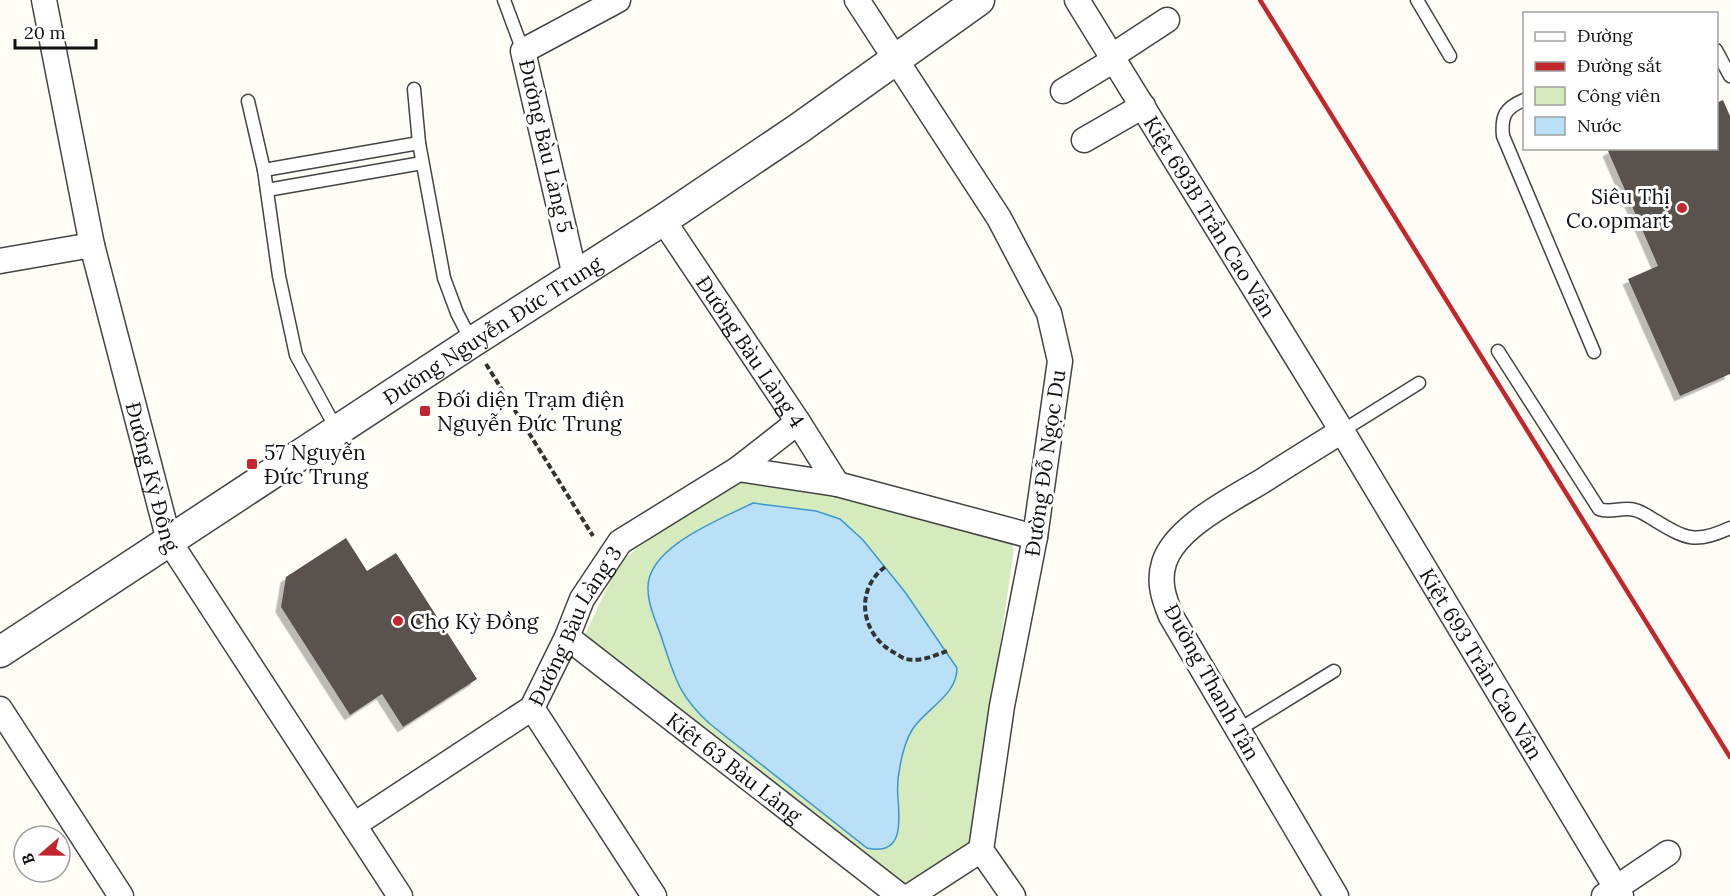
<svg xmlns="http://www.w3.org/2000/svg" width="1730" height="896" font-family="Lora,serif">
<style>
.green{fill:#d5ebbd}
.water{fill:#b9e0f7;stroke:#3f96cf;stroke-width:1.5}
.building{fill:#5a524d;filter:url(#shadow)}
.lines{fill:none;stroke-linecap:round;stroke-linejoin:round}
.service-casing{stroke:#444;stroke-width:15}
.minor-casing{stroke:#444;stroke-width:27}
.tertiary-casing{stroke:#444;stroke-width:33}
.path{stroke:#333;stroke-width:4;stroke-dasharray:6 3;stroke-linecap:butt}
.service{stroke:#fff;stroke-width:12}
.minor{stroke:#fff;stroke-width:24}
.tertiary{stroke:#fff;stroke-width:30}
.rail{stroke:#c4262e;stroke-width:4.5}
.poi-dot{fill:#c4262e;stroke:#fff;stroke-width:2}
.labels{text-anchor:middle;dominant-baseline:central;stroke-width:6;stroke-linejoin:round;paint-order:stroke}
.street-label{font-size:21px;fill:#111;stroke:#fff}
.poi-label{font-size:21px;fill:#111;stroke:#fff;text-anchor:start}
</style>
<defs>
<filter id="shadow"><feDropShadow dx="-5.5" dy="5.5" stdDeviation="0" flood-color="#0004"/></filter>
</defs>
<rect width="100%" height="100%" fill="#fffdf5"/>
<path class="green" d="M748 479 833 486 1007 536 1014 549 971 844 898 891 581 643 619 563 717 485Z"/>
<path class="water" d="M753 503 816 511 840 519 863 540 905 592 957 668C957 696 925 709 912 730 906 740 902 755 900 766 898 776 897 788 898 798 900 823 903 856 867 848L710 724C680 697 675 679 663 642 658 625 648 607 648 589 646 547 721 519 753 503Z"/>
<g class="building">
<path d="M1723 100 1730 116V374L1680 396 1628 279 1658 266 1608 151 1613 148H1716V103Z"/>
<path d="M346 538 367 571 396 553 477 679 403 727 382 694 350 715 281 607 286 577Z"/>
</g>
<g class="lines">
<g class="service-casing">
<g id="service">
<path d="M504 0 523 51"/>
<path d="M1417 0 1450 56"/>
<path d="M1716 50 1730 76"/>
<path d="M414 89 419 143 444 278 457 313 472 342"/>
<path d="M1524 100C1505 108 1501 116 1503 136L1594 352"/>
<path d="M248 101 264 170 279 276 296 355 337 430"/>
<path d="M264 170 419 143"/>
<path d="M267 190 422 163"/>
<path d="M1498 351 1599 509C1611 514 1622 506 1635 510 1643 512 1649 517 1656 521 1686 539 1696 544 1730 528"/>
<path d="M1342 431 1419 383"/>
<path d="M1238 730 1334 671"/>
</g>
</g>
<g class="minor-casing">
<g id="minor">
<path id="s1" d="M44 0 92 245 169 541 400 896"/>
<path d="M857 0 999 218 1049 313 1060 361 1035 537 1002 706 981 850 1013 896"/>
<path id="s2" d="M1077 0 1342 431 1621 896"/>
<path d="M1112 56 1167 20"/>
<path d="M1063 91 1114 60"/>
<path d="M1084 140 1143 106"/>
<path id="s3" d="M663 220 798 422 837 484"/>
<path d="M0 261 92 245"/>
<path d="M575 276 523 51 618 0"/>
<path d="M738 469 798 422"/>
<path id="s4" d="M567 637 900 896"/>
<path d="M532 708 654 896"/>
<path d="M0 709 121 896"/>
<path id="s5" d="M354 825 532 708 567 637 582 599 620 542 738 469 837 484 1035 537"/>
<path d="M910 896 981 850"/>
<path d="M1336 896 1171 616C1164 599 1158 582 1164 563 1175 527 1233 499 1264 480 1290 463 1316 447 1342 431"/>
<path d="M1604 896 1668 853"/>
</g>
</g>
<g class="tertiary-casing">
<g id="tertiary">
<path id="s6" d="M0 652 472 342 663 220 798 129 979 0"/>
</g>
</g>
<g class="path">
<path d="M486 364 593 536"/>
<path d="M885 567C854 590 861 634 893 652 897 654 902 658 906 659 920 662 934 656 947 651"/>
</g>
<use href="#service" class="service"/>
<use href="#minor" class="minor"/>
<use href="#tertiary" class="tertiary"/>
<path class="rail" d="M1260 0 1730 757"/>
</g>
<g class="poi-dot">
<circle cx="1682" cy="208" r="6"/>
<rect x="419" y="405" width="12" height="12" rx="3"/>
<rect x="246" y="458" width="12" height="12" rx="3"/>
<circle cx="398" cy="621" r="6"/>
</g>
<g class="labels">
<g class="street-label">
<text transform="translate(546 146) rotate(77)">Đường Bàu Làng 5</text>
<text stroke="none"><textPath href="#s2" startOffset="254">Kiệt 693B Trần Cao Vân</textPath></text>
<text stroke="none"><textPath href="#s6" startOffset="588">Đường Nguyễn Đức Trung</textPath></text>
<text stroke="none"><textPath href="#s3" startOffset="158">Đường Bàu Làng 4</textPath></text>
<text transform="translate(1045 463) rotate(-82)">Đường Đỗ Ngọc Du</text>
<text stroke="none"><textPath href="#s1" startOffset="489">Đường Kỳ Đồng</textPath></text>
<text stroke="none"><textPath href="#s5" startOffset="306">Đường Bàu Làng 3</textPath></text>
<text stroke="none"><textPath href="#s2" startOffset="777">Kiệt 693 Trần Cao Vân</textPath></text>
<text transform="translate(1212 682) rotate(61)">Đường Thanh Tân</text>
<text stroke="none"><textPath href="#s4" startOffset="212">Kiệt 63 Bàu Làng</textPath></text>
</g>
<g class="poi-label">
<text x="1670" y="196" text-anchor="end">Siêu Thị<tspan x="1670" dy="24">Co.opmart</tspan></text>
<text x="437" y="399">Đối diện Trạm điện<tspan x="437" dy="24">Nguyễn Đức Trung</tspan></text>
<text x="264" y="452">57 Nguyễn<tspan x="264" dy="24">Đức Trung</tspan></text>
<text x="410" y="621">Chợ Kỳ Đồng</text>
</g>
</g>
<rect x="1523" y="12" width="195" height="138" fill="#ffffff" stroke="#a0a0a0" stroke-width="1.5"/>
<rect x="1535" y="32" width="30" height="9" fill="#ffffff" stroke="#a0a0a0" stroke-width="1.5"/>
<text x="1577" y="42" font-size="18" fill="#111111">Đường</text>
<rect x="1535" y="62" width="30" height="9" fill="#c4262e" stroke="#a0a0a0" stroke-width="1.5"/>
<text x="1577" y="72" font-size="18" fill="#111111">Đường sắt</text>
<rect x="1535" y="87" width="30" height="18" fill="#d5ebbd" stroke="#a0a0a0" stroke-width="1.5"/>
<text x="1577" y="102" font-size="18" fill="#111111">Công viên</text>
<rect x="1535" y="117" width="30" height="18" fill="#b9e0f7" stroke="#a0a0a0" stroke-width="1.5"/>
<text x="1577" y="132" font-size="18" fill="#111111">Nước</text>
<g transform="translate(42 854) rotate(250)"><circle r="28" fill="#ffffff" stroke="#a0a0a0" stroke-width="1.5"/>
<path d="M0-4.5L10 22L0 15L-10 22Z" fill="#c4262e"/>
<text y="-9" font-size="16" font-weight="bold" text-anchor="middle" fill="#111111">B</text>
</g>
<path d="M15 39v9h81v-9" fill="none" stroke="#111111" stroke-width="3"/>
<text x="24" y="39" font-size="18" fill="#111111" stroke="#ffffff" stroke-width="4.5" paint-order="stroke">20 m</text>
</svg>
